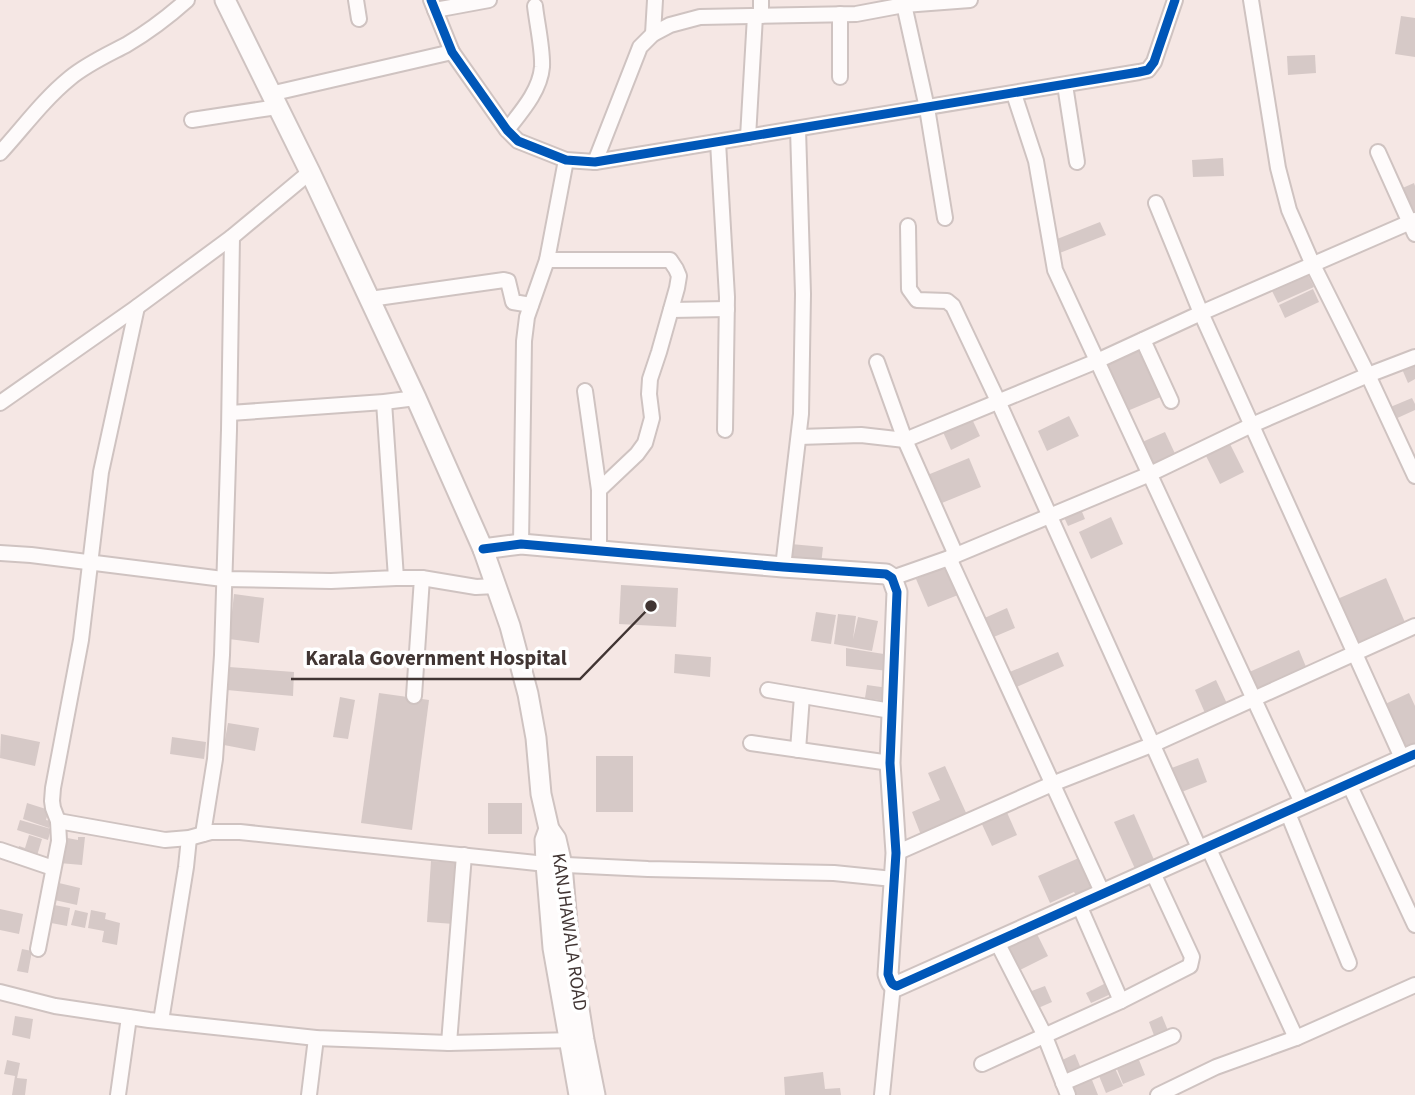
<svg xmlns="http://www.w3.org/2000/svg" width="1415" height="1095" font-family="'Source Sans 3',sans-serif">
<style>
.building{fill:#d6c9c7}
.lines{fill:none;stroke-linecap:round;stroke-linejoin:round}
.street-casing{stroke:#cfc3c1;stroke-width:18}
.secondary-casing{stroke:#cfc3c1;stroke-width:23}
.street{stroke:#fefbfb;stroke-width:14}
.secondary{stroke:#fefbfb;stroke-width:19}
.cycleway-casing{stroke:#fff;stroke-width:13}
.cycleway{stroke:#0057b8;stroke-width:9}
.labels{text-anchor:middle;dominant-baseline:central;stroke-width:7;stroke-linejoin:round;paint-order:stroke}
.street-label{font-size:19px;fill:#413533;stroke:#fff}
.leader{fill:none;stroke:#413533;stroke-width:2.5}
.callout-dot{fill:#413533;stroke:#fff;stroke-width:2.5}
.callout-label{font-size:21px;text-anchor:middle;font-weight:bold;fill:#413533;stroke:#fff;stroke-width:7;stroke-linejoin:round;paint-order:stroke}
</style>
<rect width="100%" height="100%" fill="#f5e7e4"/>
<g class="building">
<path d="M1401 16 1415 18V57L1395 54Z"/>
<path d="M1315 55 1316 73 1288 75 1287 56Z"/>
<path d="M1223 158 1224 176 1193 177 1192 160Z"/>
<path d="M1414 183 1415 186V218L1398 190Z"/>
<path d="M1100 222 1106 235 1057 254 1052 241Z"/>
<path d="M1307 273 1314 287 1278 303 1271 289Z"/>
<path d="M1313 289 1319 302 1285 318 1279 305Z"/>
<path d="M1143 348 1163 396 1125 412 1104 365Z"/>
<path d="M1415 363V379L1408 383 1402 369Z"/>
<path d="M1412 398 1415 404V410L1393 420 1388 408Z"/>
<path d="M1069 416 1079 436 1047 451 1038 431Z"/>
<path d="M972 419 980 436 951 450 943 432Z"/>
<path d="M1165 432 1177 458 1152 469 1140 443Z"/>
<path d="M1230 444 1244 472 1220 484 1206 456Z"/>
<path d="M969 458 981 487 937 505 925 476Z"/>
<path d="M1080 507 1085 519 1068 526 1063 515Z"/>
<path d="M1111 517 1123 544 1091 559 1079 532Z"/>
<path d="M791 544 823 547 821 565 790 562Z"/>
<path d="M946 566 958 595 928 607 916 579Z"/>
<path d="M1386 578 1407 627 1356 649 1335 600Z"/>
<path d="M621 585 678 588 676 627 619 624Z"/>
<path d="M234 594 264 598 259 643 229 639Z"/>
<path d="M1007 608 1015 628 989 639 980 620Z"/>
<path d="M816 612 836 615 831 644 811 641Z"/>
<path d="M838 614 856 616 853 639 858 617 878 621 872 651 834 644Z"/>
<path d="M846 648 890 655 888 671 846 666Z"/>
<path d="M1299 650 1309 674 1257 696 1247 673Z"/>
<path d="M1058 652 1064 666 1012 689 1005 674Z"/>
<path d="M675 654 711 657 710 677 674 673Z"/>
<path d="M229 667 294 672 293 696 227 690Z"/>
<path d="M1216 680 1230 710 1208 720 1195 690Z"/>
<path d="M867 685 888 688 886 701 865 698Z"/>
<path d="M379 693 429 700 412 830 361 823Z"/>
<path d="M1409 693 1415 706V752L1406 756 1383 705Z"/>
<path d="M340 697 355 700 348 739 333 737Z"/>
<path d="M228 723 259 728 255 751 224 745Z"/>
<path d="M1 734 40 742 35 766 0 758Z"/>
<path d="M172 737 206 742 204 759 170 754Z"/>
<rect x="596" y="756" width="37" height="56"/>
<path d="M1198 758 1207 782 1179 793 1169 769Z"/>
<path d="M945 766 967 815 921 835 912 812 940 800 928 773Z"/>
<path d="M27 803 49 810 46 820 51 821 49 828 23 819Z"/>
<rect x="488" y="803" width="34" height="31"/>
<path d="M1005 808 1017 835 992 846 980 820Z"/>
<path d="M1134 814 1155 862 1136 871 1114 822Z"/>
<path d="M20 820 51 829 48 840 17 830Z"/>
<path d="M29 835 42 839 36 859 17 854 19 846 25 848Z"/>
<path d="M62 837 78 840V837H85L82 865 59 863Z"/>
<path d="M1081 857 1095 886 1076 895 1074 892 1050 903 1038 876Z"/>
<path d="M431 861 458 863 454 924 427 922Z"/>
<path d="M59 883 80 888 77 905 50 899 51 894 56 895Z"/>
<path d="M49 904 70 908 67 926 46 922Z"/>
<path d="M0 909 23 914 19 934 0 930Z"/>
<path d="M75 910 88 913 85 928 71 925Z"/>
<path d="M91 910 106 913 105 919 120 923 117 945 102 942 104 931 88 928Z"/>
<path d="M1035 930 1048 956 1020 970 1007 943Z"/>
<path d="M22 949 32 951 28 973 17 971Z"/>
<path d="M1106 983 1111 994 1091 1003 1086 993Z"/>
<path d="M1045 986 1052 1002 1036 1009 1029 992Z"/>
<path d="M15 1016 33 1019 30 1039 12 1035Z"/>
<path d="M1162 1016 1169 1033 1155 1038 1149 1022Z"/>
<path d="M1075 1054 1082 1071 1068 1077 1060 1061Z"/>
<path d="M1137 1055 1145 1075 1123 1084 1115 1064Z"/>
<path d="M7 1060 20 1063 17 1078 27 1079 25 1095H12L15 1076 4 1074Z"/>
<path d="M1113 1064 1123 1086 1106 1093 1097 1071Z"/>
<path d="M823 1072 825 1089 840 1088 841 1095H785L784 1077Z"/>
<path d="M1090 1075 1098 1095H1077L1071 1083Z"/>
</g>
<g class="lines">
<g class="street-casing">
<g id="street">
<path d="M356 0 359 19"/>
<path d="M431 0 452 52 507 130 518 141 566 160 595 162 1139 72 1148 70 1154 62 1175 0"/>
<path d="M761 0V16"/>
<path d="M903 0 927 108 945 218"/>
<path d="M1251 0 1278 168 1289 210 1313 265 1368 375 1415 476"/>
<path d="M435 10 489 0"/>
<path d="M840 14V77"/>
<path d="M653 34 655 0"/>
<path d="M1065 85 1077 162"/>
<path d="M270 94 452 52"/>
<path d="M1014 94 1036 161 1055 270 1303 805"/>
<path d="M192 120 277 107"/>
<path d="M507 130C521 112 540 91 542 67 543 50 537 24 535 6"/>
<path d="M748 137 755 16"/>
<path d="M718 142 727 297 725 430"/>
<path d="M1378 152 1415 234"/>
<path d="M0 153C23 128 43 100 70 78 87 64 107 55 126 45 148 32 168 17 187 0"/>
<path d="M595 162 640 47 653 34 670 25 700 17 856 14 904 5 970 0"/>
<path d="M1156 203 1201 313 1403 760"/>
<path d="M908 226 909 289 917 300 947 301 953 306 998 401 1200 850"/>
<path d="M547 260H670L676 269 679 276 677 288 659 352 650 379 649 394 652 418 645 443 637 454 599 490"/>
<path d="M370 299 504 280 508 281 513 302 531 305"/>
<path d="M671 310 727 309"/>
<path d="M1143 340 1171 401"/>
<path d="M877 362 905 440 956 555"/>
<path d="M585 391 599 490V551"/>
<path d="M0 403 137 307 232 237 310 172"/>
<path d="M230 413 384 402 416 398"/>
<path d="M799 437 861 435 905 440 1097 361 1201 313 1415 220"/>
<path d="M521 544 524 341 527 317 547 260 566 160"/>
<path d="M0 553 31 555 223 579 331 581 396 578 384 402"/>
<path d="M949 558 1103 894"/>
<path d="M783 567 801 414 803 294 798 129"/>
<path d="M396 578H422L414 696"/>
<path d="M422 578 476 587 496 586"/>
<path d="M892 578 949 558 1150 474 1252 425 1368 375 1415 357"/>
<path d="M768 690 891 711"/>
<path d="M751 743 890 763"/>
<path d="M798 750 802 696"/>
<path d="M1349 784 1415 925"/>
<path d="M1287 811 1349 963"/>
<path d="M58 821 165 840 189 838 211 832H240L546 864 648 869 834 873 893 879"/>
<path d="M203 834 215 759 222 655 229 430 232 237"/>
<path d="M1208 847 1296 1038"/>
<path d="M0 850 53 868"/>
<path d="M896 853 1052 784 1154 744 1415 626"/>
<path d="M1079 905 1121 1001"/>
<path d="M997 942 1044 1034 1068 1095"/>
<path d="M38 949 59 841 58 821 53 808 52 801 53 788 81 640 101 472 137 307"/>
<path d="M0 992 55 1006 82 1010 149 1020 316 1038 449 1043 576 1040"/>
<path d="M161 1021 186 867 189 838"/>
<path d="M449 1043 464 855"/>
<path d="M982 1064 1121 1001 1190 966 1192 957 1153 873"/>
<path d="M1063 1083 1173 1036"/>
<path d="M118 1095 129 1017"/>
<path d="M309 1095 316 1038"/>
<path d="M882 1095 893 985"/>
<path d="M1158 1095 1216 1067 1296 1038 1415 985"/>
</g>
</g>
<g class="secondary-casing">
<g id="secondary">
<path d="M225 0 310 172 416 398 483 549 510 626 528 694 536 738 541 794 549 829 556 839 562 865 569 946 584 1040 595 1095"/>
<path d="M483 549 521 544 783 567 886 574 892 578 897 592 890 763 896 853 888 974C890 980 891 985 897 986L1415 754"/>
<path d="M549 829 545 840 546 864 553 948 579 1095"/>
</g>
</g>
<use href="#street" class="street"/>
<use href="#secondary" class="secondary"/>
<g class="cycleway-casing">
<g id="cycleway">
<path d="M431 0 452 52 507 130 518 141 566 160 595 162 1139 72 1148 70 1154 62 1175 0"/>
<path d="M483 549 521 544 783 567 886 574 892 578 897 592 890 763 896 853 888 974C890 980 891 985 897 986L1415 754"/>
</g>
</g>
<use href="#cycleway" class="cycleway"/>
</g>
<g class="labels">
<g class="street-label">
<text transform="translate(569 932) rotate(82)">KANJHAWALA ROAD</text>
</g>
</g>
<path class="leader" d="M651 606L580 679H291"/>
<circle class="callout-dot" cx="651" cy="606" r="7"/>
<g class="callout-label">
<text x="436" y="665">Karala Government Hospital</text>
</g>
</svg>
